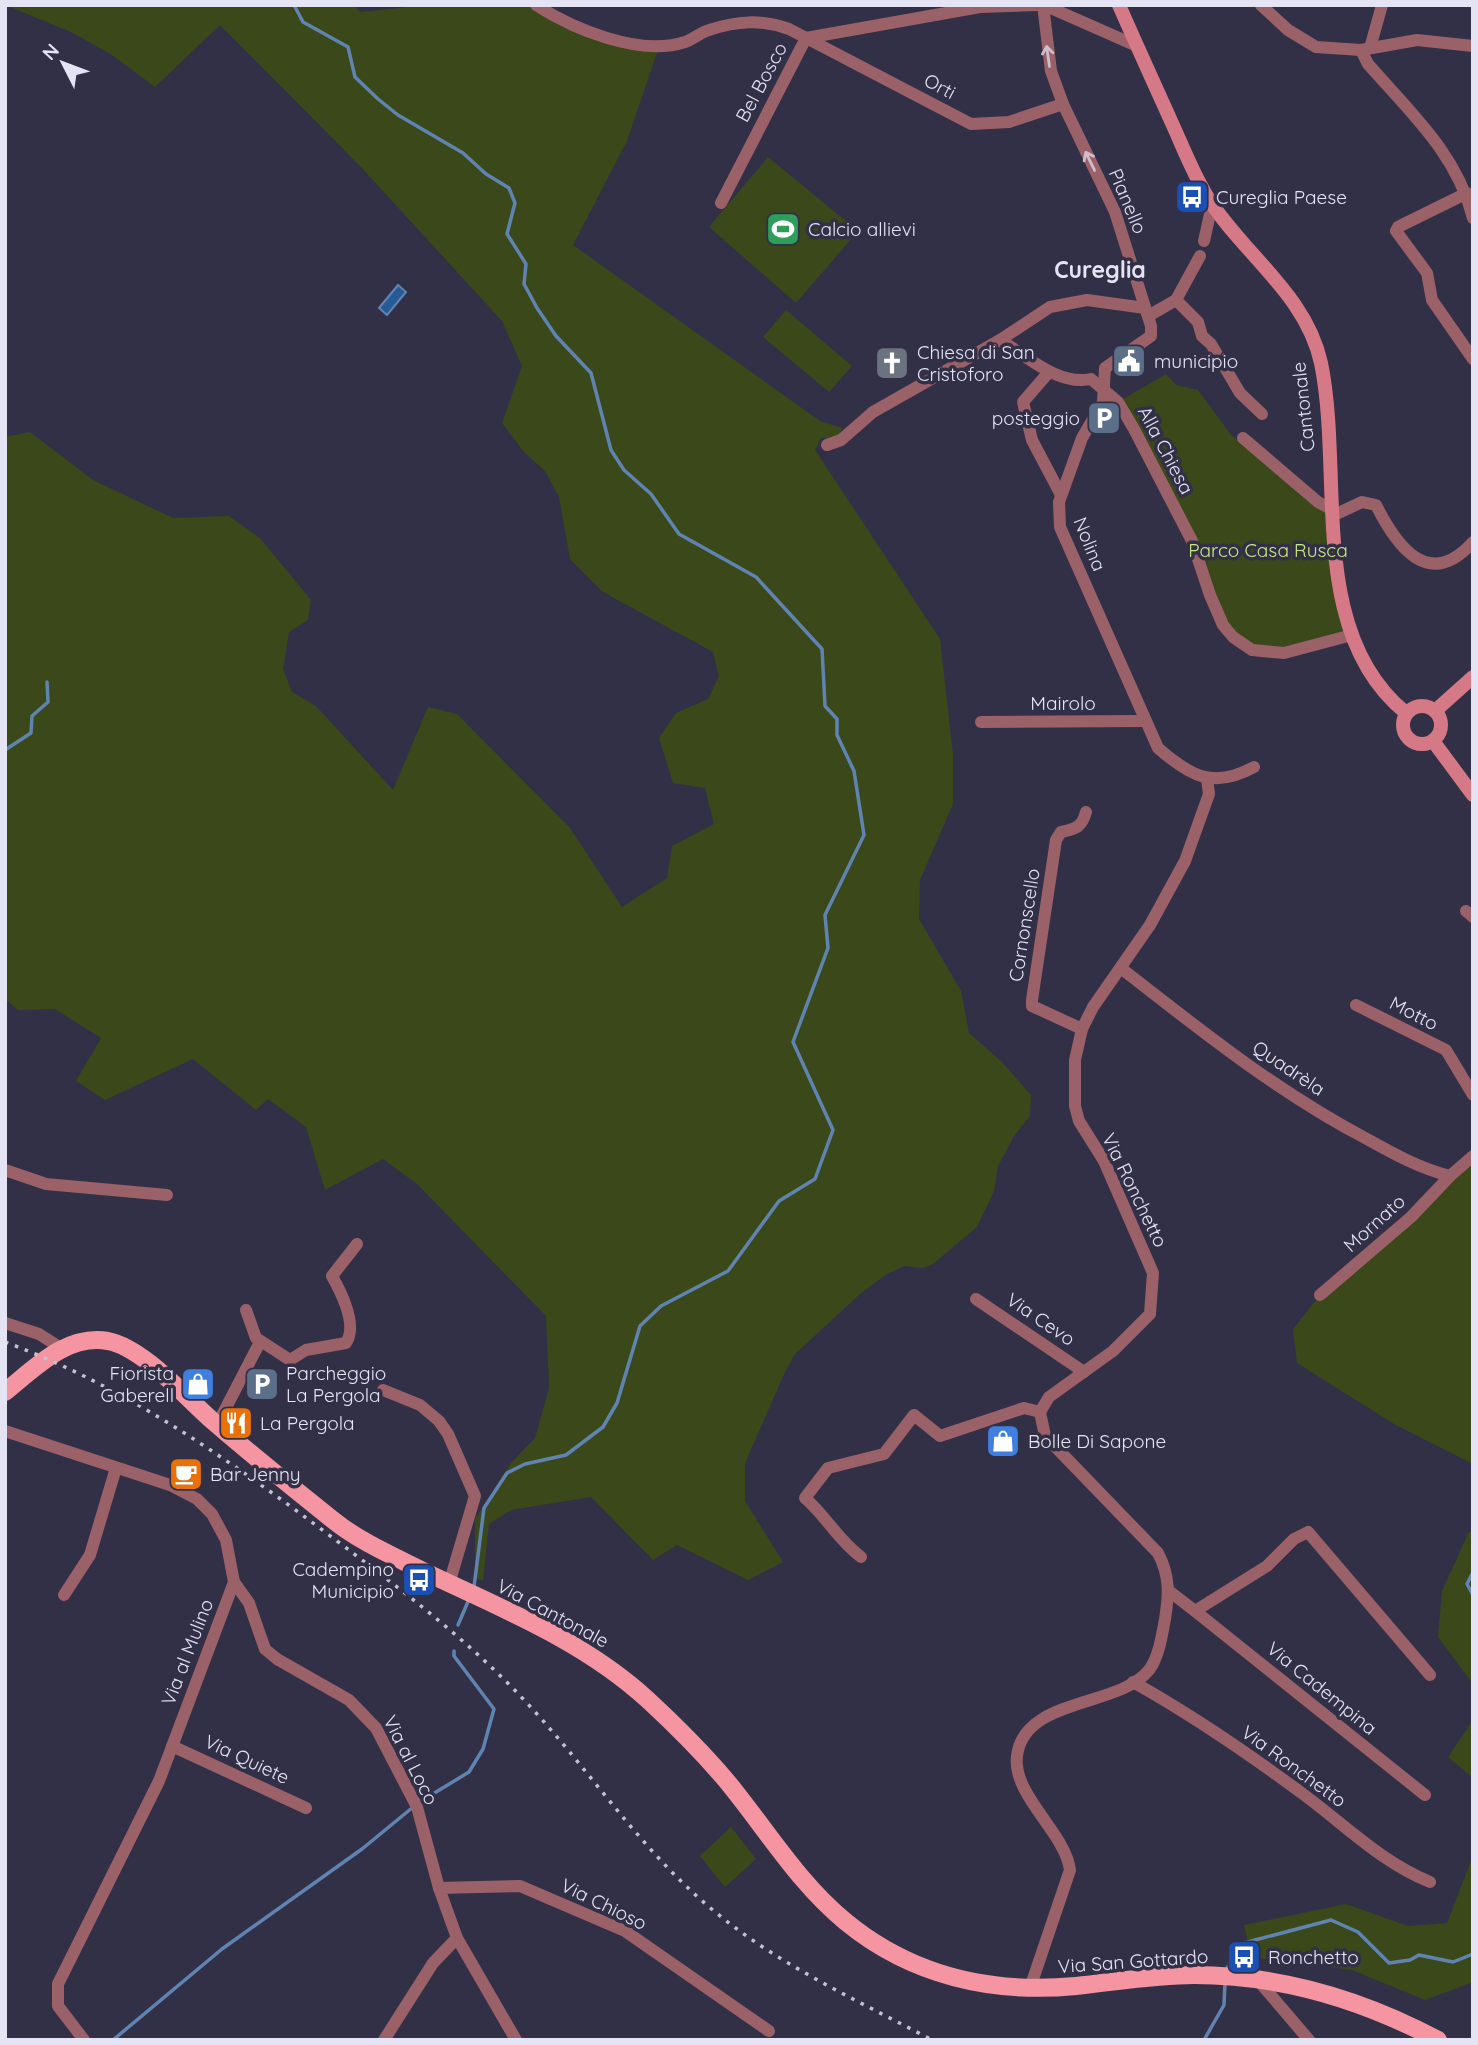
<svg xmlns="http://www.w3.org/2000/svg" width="1478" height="2045" font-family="Quicksand,sans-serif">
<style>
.green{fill:#3b481a}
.water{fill:#275b95;stroke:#6084b2;stroke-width:2}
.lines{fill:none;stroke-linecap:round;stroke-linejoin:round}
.stream{stroke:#6084b2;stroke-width:3.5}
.street{stroke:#9b6168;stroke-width:12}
.secondary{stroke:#d57986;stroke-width:14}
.primary{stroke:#f495a1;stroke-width:18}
.rail{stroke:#c3c1d3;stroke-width:3.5;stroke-dasharray:3.5 7;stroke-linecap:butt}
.oneway{stroke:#cfbdca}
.labels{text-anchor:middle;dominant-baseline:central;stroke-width:7;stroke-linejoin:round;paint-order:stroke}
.street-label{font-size:19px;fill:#e5e4f4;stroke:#323047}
.poi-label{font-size:19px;fill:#e5e4f4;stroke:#323047;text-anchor:start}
.park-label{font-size:19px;fill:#c9e97d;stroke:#323047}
.quarter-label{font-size:23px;font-weight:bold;fill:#e5e4f4;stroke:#323047}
</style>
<rect width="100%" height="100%" fill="#323047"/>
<g class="green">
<path d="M5 5H354L360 12 429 5H536L574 26 660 44 627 141 573 245 820 421 842 428 838 438H821L815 450 940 639 953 755V804L920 880 919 919 961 991 969 1033 1002 1062 1031 1095 1030 1116 1014 1136 998 1166 994 1191 977 1227 933 1264 923 1268 904 1266 887 1274 860 1294 795 1354 785 1372 745 1463V1501L783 1562 748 1580 677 1545 653 1560 591 1497 511 1510 489 1524 483 1580 475 1579V1519L511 1463 535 1438 549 1388 546 1316 417 1184 383 1159 325 1190 306 1127 268 1099 256 1110 193 1059 105 1100 76 1081 101 1038 55 1009 18 1010 5 999V437L30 432 93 480 173 518 229 516 260 538 311 600 308 620 289 632 283 669 292 692 316 706 393 790 428 707 457 714 570 828 622 907 667 878 672 846 714 824 705 788 673 783 659 738 676 713 708 699 719 676 713 652 603 592 570 559 559 497 545 471 524 452 502 423 522 366 502 321 360 166 220 25 155 87 112 55 71 32Z"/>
<path d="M768 157 858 231 796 303 709 227Z"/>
<path d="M786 310 852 366 829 392 763 337Z"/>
<path d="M1166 374 1176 385 1198 390 1231 435 1237 440 1243 438 1331 509 1352 635 1265 652 1233 637 1192 541 1118 402Z"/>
<path d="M1473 1156V1463H1471L1394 1424 1297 1363 1293 1329 1320 1295Z"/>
<path d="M1469 1532H1473V1684L1438 1637 1442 1591Z"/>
<path d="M1473 1720V1778L1448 1757Z"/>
<path d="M731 1827 756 1859 725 1887 700 1856Z"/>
<path d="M1473 1856V1982L1425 2000 1352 1970 1251 1957 1244 1925 1346 1904 1408 1926 1447 1923Z"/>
</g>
<path class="water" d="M398 285 406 292 387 315 379 308Z"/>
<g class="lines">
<g class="stream">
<path d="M294 5 303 22 348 47 355 77 378 99 398 115 463 153 486 174 509 188 515 203 507 234 526 264 524 284 537 308 556 336 591 373 611 450 624 470 651 494 679 534 756 577 822 649 825 706 837 719V735L854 771 864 835 825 915 828 948 793 1042 833 1130 815 1179 779 1201 728 1271 661 1306 640 1326 617 1403 603 1427 566 1455 525 1464 507 1473 484 1508 474 1587"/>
<path d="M5 750 31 733 32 716 48 702 47 682"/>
<path d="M1473 1572 1467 1584 1473 1595"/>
<path d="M458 1625 470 1597"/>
<path d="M1225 1972 1240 1944 1331 1920 1358 1932 1389 1963 1410 1960 1419 1955 1453 1962 1473 1954"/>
<path d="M113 2040 222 1949 362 1849 418 1803 469 1772 483 1749 494 1709 454 1656V1651"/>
<path d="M1204 2040 1224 2005 1225 1983"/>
</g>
<g class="street">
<path d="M536 5C573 29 640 57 685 42 694 39 701 32 709 30 737 21 761 19 789 29L971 124 1009 122 1063 104"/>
<path d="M1043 5 1051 71 1063 104 1115 212 1151 326V336L1105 368 1103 402 1082 438 1059 502 1060 527 1158 748C1191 777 1214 789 1254 767"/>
<path d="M1044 5 1137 46"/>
<path d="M1261 5 1288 30 1316 47 1361 50 1417 40 1473 46"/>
<path d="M1370 48 1382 5"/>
<path d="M1361 50 1368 64C1411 113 1457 154 1473 218"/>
<path d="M1467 193 1398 227 1396 231 1427 273 1432 300 1473 359"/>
<path d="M721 203 806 38 980 7 1037 5"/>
<path d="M1204 241 1212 205"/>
<path d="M1176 300 1198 322 1202 336 1211 344 1240 393 1262 414"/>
<path d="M1150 315 1176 300 1200 256"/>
<path d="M1000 340 1050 307 1087 300 1145 308"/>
<path d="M1049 372 1023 402 1032 440 1061 495"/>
<path d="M1243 438 1318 502 1331 509"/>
<path d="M827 445 841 440 873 412 1000 340C1027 356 1058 386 1091 379L1118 402 1134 429 1192 541 1210 595 1223 625 1233 637 1252 650 1284 653 1352 635"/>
<path d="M1332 516 1362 502 1376 505C1397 547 1429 591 1473 542"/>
<path d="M981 722 1145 721"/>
<path d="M1466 911 1473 917"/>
<path d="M1122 969C1200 1030 1279 1093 1367 1139 1394 1154 1419 1168 1450 1176"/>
<path d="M1356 1005 1446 1050 1473 1095"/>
<path d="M1082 1029 1032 1006V1000L1056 840 1061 832C1076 829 1082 827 1086 812"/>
<path d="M5 1170 46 1184 167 1195"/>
<path d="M1320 1295 1411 1217 1450 1176 1473 1156"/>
<path d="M976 1299 1084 1372"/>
<path d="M246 1310 256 1338 290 1360 306 1350 346 1343C358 1325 341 1292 332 1276L357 1244"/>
<path d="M5 1323 39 1334 61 1348"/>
<path d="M383 1390 420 1405 439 1421 448 1434 475 1496 449 1584"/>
<path d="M217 1425 260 1342"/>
<path d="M5 1431 170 1485 197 1499 212 1514 226 1540 234 1582 159 1781 58 1984V2006L84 2040"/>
<path d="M861 1557C838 1540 826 1516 805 1498L828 1468 884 1454 914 1415 940 1436 1024 1408 1040 1412"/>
<path d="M234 1582 249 1603 265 1649 277 1659 349 1700 376 1728 417 1807 439 1888 457 1938 516 2040"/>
<path d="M1169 1591 1195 1611 1267 1566 1294 1539 1308 1532 1430 1675"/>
<path d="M64 1595 90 1555 116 1468"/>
<path d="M1195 1611 1425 1795"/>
<path d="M1133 1682C1192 1715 1249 1754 1303 1794 1345 1825 1381 1862 1430 1882"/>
<path d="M172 1746 306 1808"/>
<path d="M439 1888 520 1886 625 1931 769 2031"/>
<path d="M1257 1979 1309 2040"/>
<path d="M1030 1988 1070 1870C1065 1832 1012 1795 1017 1756 1024 1697 1119 1708 1149 1670 1159 1657 1162 1635 1165 1619 1169 1594 1170 1576 1158 1553L1045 1436 1040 1412 1049 1397 1113 1351 1150 1314 1153 1273 1104 1161 1079 1121 1075 1106V1060L1082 1029 1093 1007 1150 925 1185 861 1209 794 1207 778"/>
<path d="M384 2040 433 1963 457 1938"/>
</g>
<g class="secondary">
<path d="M1119 5C1136 44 1154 83 1171 121 1183 147 1193 174 1208 198 1243 254 1306 294 1321 363 1344 475 1306 632 1406 713"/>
<circle cx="1422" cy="725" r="19"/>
<path d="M1435 711 1473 677"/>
<path d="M1433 741 1473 795"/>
</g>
<path class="primary" d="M5 1392C35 1368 66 1334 108 1341 144 1348 187 1399 215 1423 253 1456 293 1488 333 1520 359 1541 391 1555 421 1570 500 1608 583 1640 648 1700 675 1725 702 1752 725 1779 765 1827 797 1882 846 1922 912 1976 992 1994 1076 1986 1115 1982 1155 1975 1194 1975 1281 1975 1361 1999 1438 2040"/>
<path class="rail" d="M5 1342C129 1388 232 1462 337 1541 403 1591 469 1641 525 1701 590 1770 641 1851 714 1911 780 1966 857 2000 932 2040"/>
</g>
<defs><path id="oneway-shaft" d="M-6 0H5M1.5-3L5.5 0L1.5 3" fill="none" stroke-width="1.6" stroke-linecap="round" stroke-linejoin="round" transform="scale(1.75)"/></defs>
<g class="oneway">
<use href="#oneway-shaft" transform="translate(1048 56) rotate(-98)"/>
<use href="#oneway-shaft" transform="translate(1090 161) rotate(-116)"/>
</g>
<defs>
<g id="bus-square" transform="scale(1.75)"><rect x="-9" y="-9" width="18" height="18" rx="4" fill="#1a4fb4" stroke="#323047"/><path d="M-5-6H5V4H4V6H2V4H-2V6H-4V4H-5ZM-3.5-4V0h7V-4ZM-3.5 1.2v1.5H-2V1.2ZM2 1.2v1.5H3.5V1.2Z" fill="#fff"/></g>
<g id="stadium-square" transform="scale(1.75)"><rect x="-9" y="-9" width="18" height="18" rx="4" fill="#2e9e5b" stroke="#323047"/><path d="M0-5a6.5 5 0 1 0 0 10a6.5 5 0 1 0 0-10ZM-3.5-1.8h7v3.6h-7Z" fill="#fff"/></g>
<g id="civic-square" transform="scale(1.75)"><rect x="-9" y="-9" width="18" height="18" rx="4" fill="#5c6f8a" stroke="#323047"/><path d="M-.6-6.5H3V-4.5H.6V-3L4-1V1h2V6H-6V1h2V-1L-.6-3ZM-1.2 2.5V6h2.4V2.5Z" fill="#fff"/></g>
<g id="church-square" transform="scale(1.75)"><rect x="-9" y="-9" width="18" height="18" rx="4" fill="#6b7280" stroke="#323047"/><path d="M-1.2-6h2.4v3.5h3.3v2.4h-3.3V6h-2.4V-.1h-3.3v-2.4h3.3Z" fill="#fff"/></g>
<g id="parking-square" transform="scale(1.75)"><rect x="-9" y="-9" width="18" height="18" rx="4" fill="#5c6f8a" stroke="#323047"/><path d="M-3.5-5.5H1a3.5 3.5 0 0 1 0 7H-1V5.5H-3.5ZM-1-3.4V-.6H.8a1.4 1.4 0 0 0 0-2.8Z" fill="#fff"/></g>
<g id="shop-square" transform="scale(1.75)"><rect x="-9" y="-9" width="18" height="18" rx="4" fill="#3f7fe0" stroke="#323047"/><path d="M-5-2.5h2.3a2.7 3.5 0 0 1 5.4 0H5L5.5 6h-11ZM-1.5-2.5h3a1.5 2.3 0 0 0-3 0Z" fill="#fff"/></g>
<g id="restaurant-square" transform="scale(1.75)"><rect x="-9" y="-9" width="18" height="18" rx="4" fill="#e8710a" stroke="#323047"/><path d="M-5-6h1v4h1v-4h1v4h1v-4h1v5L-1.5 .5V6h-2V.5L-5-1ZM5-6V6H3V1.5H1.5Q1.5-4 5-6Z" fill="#fff"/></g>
<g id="cafe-square" transform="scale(1.75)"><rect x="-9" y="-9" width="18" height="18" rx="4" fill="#e8710a" stroke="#323047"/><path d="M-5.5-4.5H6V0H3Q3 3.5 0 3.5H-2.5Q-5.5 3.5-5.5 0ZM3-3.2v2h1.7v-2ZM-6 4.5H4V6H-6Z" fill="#fff"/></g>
</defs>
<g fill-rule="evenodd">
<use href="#bus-square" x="1192" y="197"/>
<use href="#stadium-square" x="783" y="229"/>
<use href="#civic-square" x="1129" y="361"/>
<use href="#church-square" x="892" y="363"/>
<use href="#parking-square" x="1104" y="418"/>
<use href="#shop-square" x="198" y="1384"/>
<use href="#parking-square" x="262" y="1384"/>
<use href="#restaurant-square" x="236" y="1423"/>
<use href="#shop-square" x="1003" y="1441"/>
<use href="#cafe-square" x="186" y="1474"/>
<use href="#bus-square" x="419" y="1580"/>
<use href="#bus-square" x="1244" y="1957"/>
</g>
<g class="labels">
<g class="street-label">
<text transform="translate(761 82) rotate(-62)">Bel Bosco</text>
<text transform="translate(940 86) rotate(28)">Orti</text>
<text transform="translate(1128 201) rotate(67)">Pianello</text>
<text transform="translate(1303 407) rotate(-96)">Cantonale</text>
<text transform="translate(1166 450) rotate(62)">Alla Chiesa</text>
<text transform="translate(1090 544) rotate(68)">Nolina</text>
<text x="1063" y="703">Mairolo</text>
<text transform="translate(1024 925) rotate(-81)">Cornonscello</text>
<text transform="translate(1414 1013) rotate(27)">Motto</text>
<text transform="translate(1289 1068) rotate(34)">Quadrèla</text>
<text transform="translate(1135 1190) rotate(64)">Via Ronchetto</text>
<text transform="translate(1374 1223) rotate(-42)">Mornato</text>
<text transform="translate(1041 1319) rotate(34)">Via Cevo</text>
<text transform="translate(553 1613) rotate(28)">Via Cantonale</text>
<text transform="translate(187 1652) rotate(-69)">Via al Mulino</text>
<text transform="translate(1322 1688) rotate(39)">Via Cadempina</text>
<text transform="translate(247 1759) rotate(25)">Via Quiete</text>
<text transform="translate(411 1760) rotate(63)">Via al Loco</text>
<text transform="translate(1294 1766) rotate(36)">Via Ronchetto</text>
<text transform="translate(604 1904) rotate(26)">Via Chioso</text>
<text transform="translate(1133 1961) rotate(-4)">Via San Gottardo</text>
</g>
<g class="poi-label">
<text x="1216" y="197">Cureglia Paese</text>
<text x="808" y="229">Calcio allievi</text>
<text x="917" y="352">Chiesa di San<tspan x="917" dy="22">Cristoforo</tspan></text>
<text x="1154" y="361">municipio</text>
<text x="1080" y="418" text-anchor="end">posteggio</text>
<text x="174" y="1373" text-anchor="end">Fiorista<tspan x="174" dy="22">Gaberell</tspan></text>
<text x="286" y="1373">Parcheggio<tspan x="286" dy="22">La Pergola</tspan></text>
<text x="260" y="1423">La Pergola</text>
<text x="1028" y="1441">Bolle Di Sapone</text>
<text x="210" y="1474">Bar Jenny</text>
<text x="394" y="1569" text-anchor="end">Cadempino<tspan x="394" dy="22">Municipio</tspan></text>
<text x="1268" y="1957">Ronchetto</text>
</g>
<g class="park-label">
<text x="1268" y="550">Parco Casa Rusca</text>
</g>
<g class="quarter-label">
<text x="1100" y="269">Cureglia</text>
</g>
</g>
<rect width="1478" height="2045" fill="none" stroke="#e5e4f4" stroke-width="14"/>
<g transform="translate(63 63) rotate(312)" stroke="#323047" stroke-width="5" paint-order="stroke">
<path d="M0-5L12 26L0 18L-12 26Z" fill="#e5e4f4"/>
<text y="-10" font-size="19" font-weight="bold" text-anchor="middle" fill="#e5e4f4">N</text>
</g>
</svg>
